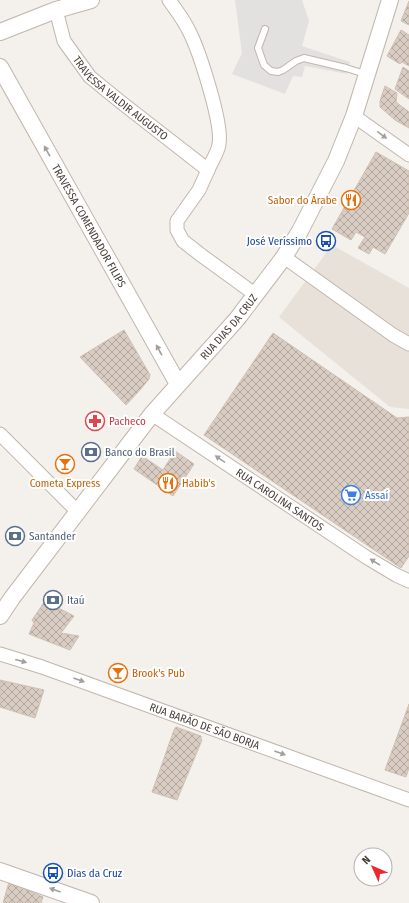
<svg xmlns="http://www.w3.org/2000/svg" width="409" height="903" font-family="'Fira Sans Condensed',sans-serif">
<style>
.residential{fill:#e8e1d9}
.parking{fill:#e3e1df}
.building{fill:url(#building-cross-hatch);stroke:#d0c0b4}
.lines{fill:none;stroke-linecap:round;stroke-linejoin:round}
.service-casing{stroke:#c0b6ad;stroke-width:8}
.minor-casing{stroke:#c0b6ad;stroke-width:15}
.tertiary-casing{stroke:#c0b6ad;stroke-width:18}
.service{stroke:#fff;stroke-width:6}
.minor{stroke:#fff;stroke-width:13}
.tertiary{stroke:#fff;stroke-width:16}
.oneway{fill:#a49f9c}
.labels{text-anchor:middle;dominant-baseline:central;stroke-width:4;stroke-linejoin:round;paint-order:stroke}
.street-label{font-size:11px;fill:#483f39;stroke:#fff}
.food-label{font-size:11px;fill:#c56008;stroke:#fff;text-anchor:start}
.transit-label{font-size:11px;fill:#164399;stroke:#fff;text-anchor:end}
.health-label{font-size:11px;fill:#be3a42;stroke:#fff;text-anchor:start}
.service-label{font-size:11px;fill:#4e5e75;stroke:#fff;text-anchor:start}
.shop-label{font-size:11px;fill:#366cbe;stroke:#fff;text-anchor:start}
</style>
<defs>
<pattern id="building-cross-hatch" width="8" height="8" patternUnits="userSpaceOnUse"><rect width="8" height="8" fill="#d9ccc3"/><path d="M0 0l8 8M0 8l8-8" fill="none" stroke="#b2a79f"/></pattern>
</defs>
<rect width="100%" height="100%" fill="#f4f0eb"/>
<path class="residential" d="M332 245 409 288V409L390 407 279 317Z"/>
<path class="parking" d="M235 0H302L309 21 302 46 350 62 347 74 305 66 302 77 293 76 285 94 232 74 242 53Z"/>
<g class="building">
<path d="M409 1V25L401 21Z"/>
<path d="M401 30 409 35V66L402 62 400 64 387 56Z"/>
<path d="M403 67 409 71V99L395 89Z"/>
<path d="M385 86 397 93 396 102 409 112V128L395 120 380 107V101Z"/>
<path d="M376 152 409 171V213L385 254 373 247 369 254 358 248 365 237 356 232 351 240 332 229Z"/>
<path d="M124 330 150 375 149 379 140 390 126 405 80 357Z"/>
<path d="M273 333 397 418 409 417V556L401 568 204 435Z"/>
<path d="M175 451 194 464 173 496 134 469 142 456 163 470Z"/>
<path d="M45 601 74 616 61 633 79 636 70 650 29 634 34 623 32 620Z"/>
<path d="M0 680 44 690 35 718 0 707Z"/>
<path d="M409 704V768L406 777 385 770Z"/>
<path d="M176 727 201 736V739L202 740 177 800 152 792 174 730Z"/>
<path d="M9 882 43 897 41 903H3Z"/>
</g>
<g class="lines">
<g class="service-casing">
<path id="service" d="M265 29 258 48 264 65 271 71 278 72 283 70 296 61 304 58 346 68 365 74"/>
</g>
<g class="minor-casing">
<g id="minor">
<path d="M169 0C176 10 184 20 189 31 199 50 223 124 219 144 218 153 211 162 208 170"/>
<path id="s1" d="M56 10 64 41 90 77 122 103 208 170 199 190 177 221V230L183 241 201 255 256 295"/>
<path d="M354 116 409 155"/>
<path d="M284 257 393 335 409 344"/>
<path id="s2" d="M152 414 366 557 396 575 409 581"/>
<path d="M0 434 77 511"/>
<path id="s3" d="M0 654 42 667 409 800"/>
</g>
</g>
<g class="tertiary-casing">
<g id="tertiary">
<path d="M0 32 56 10 91 0"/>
<path id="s4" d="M0 67 178 384"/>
<path id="s5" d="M0 616 12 598 152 414 237 319 284 257 300 231 336 161 354 116 390 0"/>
<path d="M0 871 91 903"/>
</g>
</g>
<use href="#service" class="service"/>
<use href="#minor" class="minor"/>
<use href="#tertiary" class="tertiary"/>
</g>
<defs><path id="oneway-solid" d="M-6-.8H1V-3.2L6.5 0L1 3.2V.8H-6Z"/></defs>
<g class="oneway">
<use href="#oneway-solid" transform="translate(382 135) rotate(36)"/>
<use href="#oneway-solid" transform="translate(47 151) rotate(-119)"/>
<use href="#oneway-solid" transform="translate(159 350) rotate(-119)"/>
<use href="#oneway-solid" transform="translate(220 459) rotate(-146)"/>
<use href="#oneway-solid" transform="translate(375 562) rotate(-148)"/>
<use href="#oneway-solid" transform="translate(21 661) rotate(15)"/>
<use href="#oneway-solid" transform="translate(79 680) rotate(20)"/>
<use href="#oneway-solid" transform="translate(280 753) rotate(20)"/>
<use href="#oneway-solid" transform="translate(55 890) rotate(-160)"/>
</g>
<defs>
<g id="restaurant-ring" transform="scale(1)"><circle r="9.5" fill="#fff" stroke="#e8710a" stroke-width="1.5"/><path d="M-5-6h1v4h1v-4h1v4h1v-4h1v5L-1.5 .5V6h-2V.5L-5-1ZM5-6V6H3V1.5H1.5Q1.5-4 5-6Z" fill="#e8710a"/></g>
<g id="bus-ring" transform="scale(1)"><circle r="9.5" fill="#fff" stroke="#1a4fb4" stroke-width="1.5"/><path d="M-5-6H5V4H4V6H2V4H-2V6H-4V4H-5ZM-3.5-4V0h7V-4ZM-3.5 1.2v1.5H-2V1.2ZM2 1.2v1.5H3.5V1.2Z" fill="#1a4fb4"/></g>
<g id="pharmacy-ring" transform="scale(1)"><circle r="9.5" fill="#fff" stroke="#e0444e" stroke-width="1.5"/><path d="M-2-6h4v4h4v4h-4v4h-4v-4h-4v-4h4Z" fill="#e0444e"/></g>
<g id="bank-ring" transform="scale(1)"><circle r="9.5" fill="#fff" stroke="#5c6f8a" stroke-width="1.5"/><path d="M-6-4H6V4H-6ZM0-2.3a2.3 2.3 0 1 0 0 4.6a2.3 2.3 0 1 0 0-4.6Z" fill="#5c6f8a"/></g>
<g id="bar-ring" transform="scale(1)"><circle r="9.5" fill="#fff" stroke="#e8710a" stroke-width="1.5"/><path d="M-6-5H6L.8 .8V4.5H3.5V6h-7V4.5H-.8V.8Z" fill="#e8710a"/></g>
<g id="supermarket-ring" transform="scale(1)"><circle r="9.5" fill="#fff" stroke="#3f7fe0" stroke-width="1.5"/><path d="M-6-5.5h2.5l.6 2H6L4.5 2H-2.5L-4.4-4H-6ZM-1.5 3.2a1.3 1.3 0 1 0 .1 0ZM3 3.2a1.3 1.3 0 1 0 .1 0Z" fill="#3f7fe0"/></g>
</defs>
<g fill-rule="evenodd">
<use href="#restaurant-ring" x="351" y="200"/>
<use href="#bus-ring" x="326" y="241"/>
<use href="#pharmacy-ring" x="95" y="421"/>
<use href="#bank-ring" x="91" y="452"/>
<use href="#bar-ring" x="65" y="464"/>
<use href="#restaurant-ring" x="168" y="483"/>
<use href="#supermarket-ring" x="351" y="495"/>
<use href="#bank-ring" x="15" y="536"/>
<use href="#bank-ring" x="53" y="600"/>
<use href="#bar-ring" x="118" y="673"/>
<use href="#bus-ring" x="53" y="873"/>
</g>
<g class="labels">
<g class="street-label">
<text stroke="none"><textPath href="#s1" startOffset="113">TRAVESSA VALDIR AUGUSTO</textPath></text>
<text stroke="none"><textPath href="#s4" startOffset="182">TRAVESSA COMENDADOR FILIPS</textPath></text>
<text stroke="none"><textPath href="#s5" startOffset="369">RUA DIAS DA CRUZ</textPath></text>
<text stroke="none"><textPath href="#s2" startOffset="154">RUA CAROLINA SANTOS</textPath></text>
<text stroke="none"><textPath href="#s3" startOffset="217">RUA BARÃO DE SÃO BORJA</textPath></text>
</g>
<g class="food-label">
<text x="337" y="200" text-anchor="end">Sabor do Árabe</text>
<text x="65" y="483" text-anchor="middle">Cometa Express</text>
<text x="182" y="483">Habib's</text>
<text x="132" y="673">Brook's Pub</text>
</g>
<g class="transit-label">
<text x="312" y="241">José Veríssimo</text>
<text x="67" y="873" text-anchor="start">Dias da Cruz</text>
</g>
<g class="health-label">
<text x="109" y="421">Pacheco</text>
</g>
<g class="service-label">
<text x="105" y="452">Banco do Brasil</text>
<text x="29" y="536">Santander</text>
<text x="67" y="600">Itaú</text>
</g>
<g class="shop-label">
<text x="365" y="495">Assaí</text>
</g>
</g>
<g transform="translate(373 867) rotate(315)"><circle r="19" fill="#ffffff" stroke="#b6b2b0"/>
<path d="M0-3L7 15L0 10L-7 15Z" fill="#ef272d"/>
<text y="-6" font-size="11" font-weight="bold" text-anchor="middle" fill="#483f39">N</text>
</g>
</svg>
